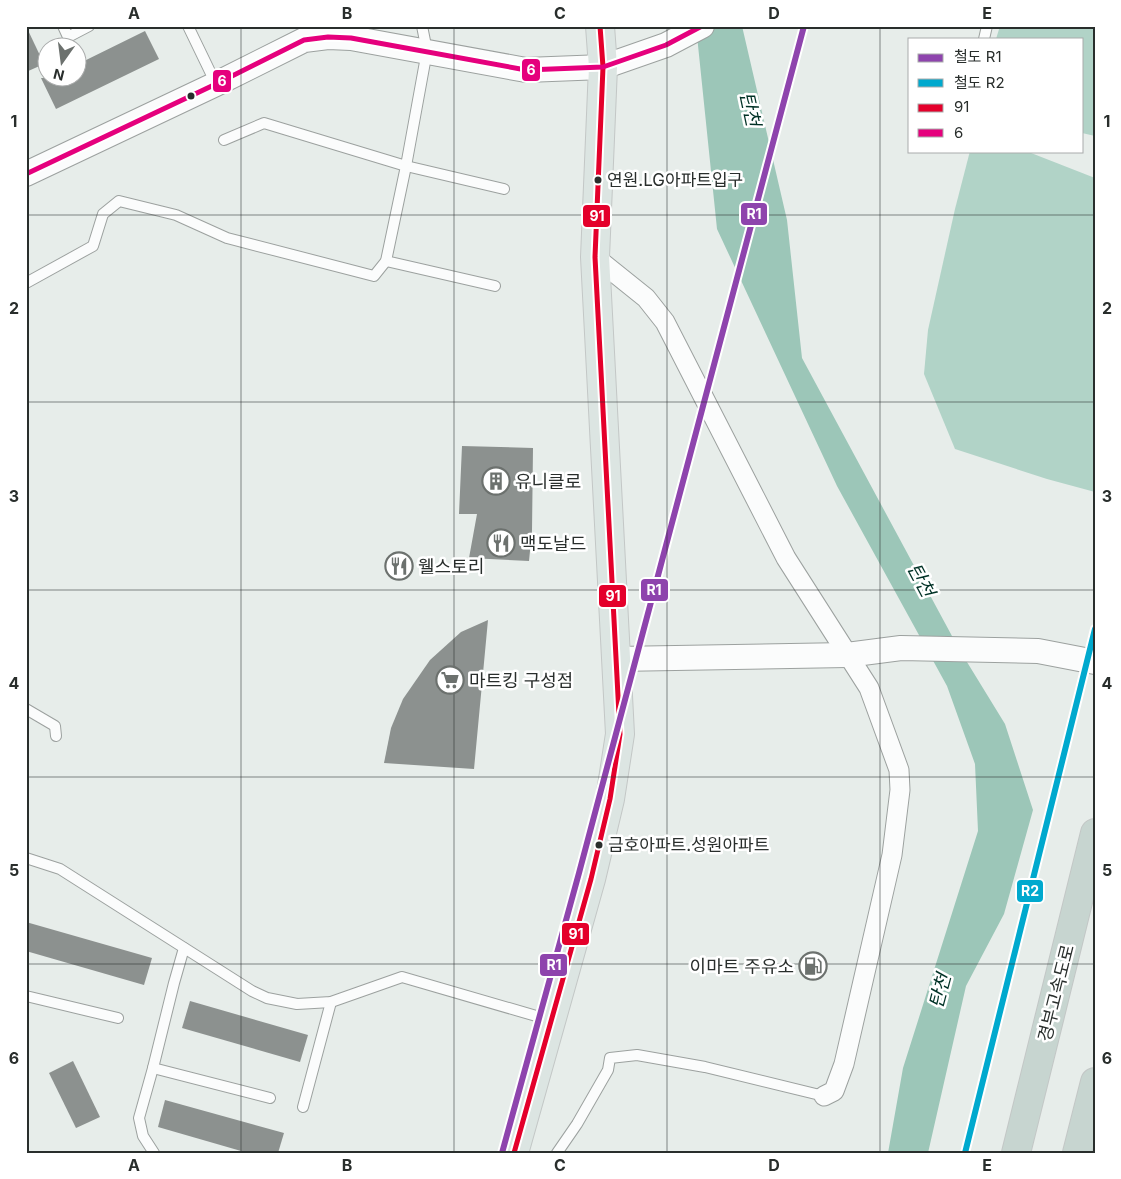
<svg xmlns="http://www.w3.org/2000/svg" width="1121" height="1179" font-family="Inter,'Noto Sans KR',sans-serif">
<style>
.forest{fill:#b1d3c7}
.water{fill:#9cc6b8}
.building{fill:#8c918f}
.lines{fill:none;stroke-linecap:round;stroke-linejoin:round}
.service-casing{stroke:#9ca19f;stroke-width:12}
.minor-casing{stroke:#9ca19f;stroke-width:21}
.tertiary-casing{stroke:#9ca19f;stroke-width:26}
.primary-casing{stroke:#c3c7c6;stroke-width:30}
.motorway-casing{stroke:#c3c7c6;stroke-width:30}
.service{stroke:#fbfcfc;stroke-width:10}
.minor{stroke:#fbfcfc;stroke-width:19}
.tertiary{stroke:#fbfcfc;stroke-width:24}
.primary{stroke:#dce5e2;stroke-width:28}
.motorway{stroke:#c7d5d0;stroke-width:28}
.bus-1-casing{stroke:#fff;stroke-width:9}
.bus-2-casing{stroke:#fff;stroke-width:9}
.bus-1{stroke:#e4002b;stroke-width:5}
.bus-2{stroke:#e5007d;stroke-width:5}
.rail-1-casing{stroke:#fff;stroke-width:10}
.rail-2-casing{stroke:#fff;stroke-width:10}
.rail-1{stroke:#8e44ad;stroke-width:6}
.rail-2{stroke:#00a9ce;stroke-width:6}
.grid{fill:none;stroke:#292e2c;stroke-width:1;stroke-opacity:0.55}
.bus-dot{fill:#292e2c;stroke:#fff;stroke-width:2}
.labels{text-anchor:middle;dominant-baseline:central;stroke-width:5;stroke-linejoin:round;paint-order:stroke}
.bus-label{font-size:17px;fill:#292e2c;stroke:#fff;text-anchor:start}
.poi-label{font-size:18px;fill:#292e2c;stroke:#fff;text-anchor:start}
.street-label{font-size:18px;fill:#292e2c;stroke:#fff}
.water-label{font-size:19px;font-style:italic;fill:#003226;stroke:#fff}
.line-badge{stroke:#fff;stroke-width:2}
.badge-label{font-size:14px;text-anchor:middle;font-weight:bold;fill:#fff}
.neatline{fill:none;stroke:#292e2c;stroke-width:2}
.grid-label{font-size:16px;text-anchor:middle;font-weight:bold;fill:#292e2c}
</style>
<rect width="100%" height="100%" fill="#e7edea"/>
<g class="forest">
<path d="M1000 26H1095V136L1082 133V39H996Z"/>
<path d="M970 151H1026L1095 178V492L1047 479 955 449 924 374 928 330 955 209Z"/>
</g>
<path class="water" d="M696 26H742L787 220 802 358 959 649 1005 724 1033 810 1004 914 966 986 928 1153H888L903 1068 978 831 975 764 947 686 837 486 717 229Z"/>
<g class="building">
<path d="M26 26 44 64 26 72Z"/>
<path d="M145 31 159 59 56 109 41 78H78V64Z"/>
<path d="M462 446 533 448 532 531 529 561 469 558 477 514H459Z"/>
<path d="M488 620 474 769 384 763 391 728 403 699 430 660 461 632Z"/>
<path d="M26 922 152 958 144 985 26 951Z"/>
<path d="M190 1001 308 1035 300 1062 182 1028Z"/>
<path d="M73 1061 100 1117 76 1128 49 1073Z"/>
<path d="M165 1100 284 1133 278 1153H248L158 1127Z"/>
</g>
<g class="lines">
<g class="service-casing">
<g id="service">
<path d="M63 26 68 37 89 26"/>
<path d="M188 26 216 84"/>
<path d="M984 39 987 26"/>
<path d="M224 140 264 123 406 166 504 189"/>
<path d="M386 261 495 286"/>
<path d="M26 283 93 246 103 214 119 201 176 215 227 238 374 276 386 261 406 166 427 51 422 26"/>
<path d="M26 709 55 726 56 736"/>
<path d="M26 858 60 869 252 991 267 998 297 1004 331 1002 402 977 550 1020"/>
<path d="M26 996 118 1018"/>
<path d="M153 1068 270 1098"/>
<path d="M303 1107 331 1002"/>
<path d="M154 1153 143 1136 139 1118 153 1068 174 983 184 948"/>
<path d="M557 1153 577 1124 608 1070 610 1058 637 1055 705 1067 824 1096"/>
</g>
</g>
<g class="minor-casing">
<path id="minor" d="M595 257 646 298 665 322 786 558 869 688 899 770 900 790 892 855 844 1064 834 1091 824 1096"/>
</g>
<g class="tertiary-casing">
<g id="tertiary">
<path d="M26 174 216 84 304 40 328 37 351 38 526 70 603 67 666 45 702 26"/>
<path d="M616 659 847 655 901 648 1038 651 1095 662"/>
</g>
</g>
<g class="primary-casing">
<path id="primary" d="M514 1153 591 879 610 799 620 734 595 257 603 67 600 26"/>
</g>
<g class="motorway-casing">
<g id="motorway">
<path d="M1016 1153 1095 833"/>
<path d="M1077 1153 1095 1082"/>
</g>
</g>
<use href="#service" class="service"/>
<use href="#minor" class="minor"/>
<use href="#tertiary" class="tertiary"/>
<use href="#primary" class="primary"/>
<use href="#motorway" class="motorway"/>
<g class="bus-1-casing">
<path id="bus-1" d="M514 1153 591 879 610 799 620 734 595 257 603 67 600 26"/>
</g>
<g class="bus-2-casing">
<path id="bus-2" d="M26 174 216 84 304 40 328 37 351 38 526 70 603 67 666 45 702 26"/>
</g>
<use href="#bus-1" class="bus-1"/>
<use href="#bus-2" class="bus-2"/>
<g class="rail-1-casing">
<path id="rail-1" d="M502 1153 579 873 804 26"/>
</g>
<g class="rail-2-casing">
<path id="rail-2" d="M965 1153 1095 629"/>
</g>
<use href="#rail-1" class="rail-1"/>
<use href="#rail-2" class="rail-2"/>
</g>
<path class="grid" d="M241 26V1153M454 26V1153M667 26V1153M880 26V1153M26 215H1095M26 402H1095M26 590H1095M26 777H1095M26 964H1095"/>
<defs>
<g id="building-ring" transform="scale(1.4375)"><circle r="9.5" fill="#fff" stroke="#6c716e" stroke-width="1.5"/><path d="M-4-6H4V6H1V3H-1V6H-4ZM-2.5-4.3h1.7v1.8h-1.7ZM.8-4.3h1.7v1.8H.8ZM-2.5-1h1.7V.8h-1.7ZM.8-1h1.7V.8H.8Z" fill="#6c716e"/></g>
<g id="restaurant-ring" transform="scale(1.4375)"><circle r="9.5" fill="#fff" stroke="#6c716e" stroke-width="1.5"/><path d="M-5-6h1v4h1v-4h1v4h1v-4h1v5L-1.5 .5V6h-2V.5L-5-1ZM5-6V6H3V1.5H1.5Q1.5-4 5-6Z" fill="#6c716e"/></g>
<g id="supermarket-ring" transform="scale(1.4375)"><circle r="9.5" fill="#fff" stroke="#6c716e" stroke-width="1.5"/><path d="M-6-5.5h2.5l.6 2H6L4.5 2H-2.5L-4.4-4H-6ZM-1.5 3.2a1.3 1.3 0 1 0 .1 0ZM3 3.2a1.3 1.3 0 1 0 .1 0Z" fill="#6c716e"/></g>
<g id="fuel-ring" transform="scale(1.4375)"><circle r="9.5" fill="#fff" stroke="#6c716e" stroke-width="1.5"/><path d="M-5.5-6h7V0h2V4h1.3V-2.5L3-4.5l.8-.8L6-3V5H2.5V1h-1V6h-7ZM-4.2-4.7v3.2H.2V-4.7Z" fill="#6c716e"/></g>
</defs>
<g fill-rule="evenodd">
<use href="#building-ring" x="496" y="481"/>
<use href="#restaurant-ring" x="501" y="543"/>
<use href="#restaurant-ring" x="399" y="566"/>
<use href="#supermarket-ring" x="450" y="680"/>
<use href="#fuel-ring" x="813" y="966"/>
</g>
<g class="bus-dot">
<circle cx="191" cy="96" r="4.5"/>
<circle cx="598" cy="180" r="4.5"/>
<circle cx="599" cy="845" r="4.5"/>
</g>
<g class="labels">
<g class="bus-label">
<text x="607" y="180">연원.LG아파트입구</text>
<text x="608" y="845">금호아파트.성원아파트</text>
</g>
<g class="poi-label">
<text x="515" y="481">유니클로</text>
<text x="520" y="543">맥도날드</text>
<text x="418" y="566">웰스토리</text>
<text x="469" y="680">마트킹 구성점</text>
<text x="794" y="966" text-anchor="end">이마트 주유소</text>
</g>
<g class="street-label">
<text transform="translate(1056 993) rotate(-76)">경부고속도로</text>
</g>
<g class="water-label">
<text transform="translate(750 109) rotate(78)">탄천</text>
<text transform="translate(921 580) rotate(62)">탄천</text>
<text transform="translate(940 991) rotate(-75)">탄천</text>
</g>
</g>
<g class="line-badge">
<rect x="521" y="58" width="20" height="24" rx="5" fill="#e5007d"/>
<rect x="212" y="69" width="20" height="24" rx="5" fill="#e5007d"/>
<rect x="740" y="202" width="28" height="24" rx="5" fill="#8e44ad"/>
<rect x="582" y="204" width="29" height="24" rx="5" fill="#e4002b"/>
<rect x="640" y="578" width="29" height="24" rx="5" fill="#8e44ad"/>
<rect x="598" y="584" width="29" height="24" rx="5" fill="#e4002b"/>
<rect x="1016" y="879" width="28" height="24" rx="5" fill="#00a9ce"/>
<rect x="561" y="922" width="29" height="24" rx="5" fill="#e4002b"/>
<rect x="539" y="953" width="29" height="24" rx="5" fill="#8e44ad"/>
</g>
<g class="badge-label">
<text x="531" y="75">6</text>
<text x="222" y="86">6</text>
<text x="754" y="219">R1</text>
<text x="597" y="221">91</text>
<text x="654" y="595">R1</text>
<text x="613" y="601">91</text>
<text x="1030" y="896">R2</text>
<text x="576" y="939">91</text>
<text x="554" y="970">R1</text>
</g>
<rect width="1121" height="1179" fill="none" stroke="#ffffff" stroke-width="55"/>
<rect x="908" y="38" width="175" height="115" fill="#ffffff" stroke="#a9abab"/>
<rect x="918" y="54" width="25" height="8" fill="#8e44ad" stroke="#a9abab"/>
<text x="954" y="62" font-size="15" fill="#292e2c">철도 R1</text>
<rect x="918" y="79" width="25" height="8" fill="#00a9ce" stroke="#a9abab"/>
<text x="954" y="88" font-size="15" fill="#292e2c">철도 R2</text>
<rect x="918" y="104" width="25" height="8" fill="#e4002b" stroke="#a9abab"/>
<text x="954" y="112" font-size="15" fill="#292e2c">91</text>
<rect x="918" y="129" width="25" height="8" fill="#e5007d" stroke="#a9abab"/>
<text x="954" y="138" font-size="15" fill="#292e2c">6</text>
<g transform="translate(62 62) rotate(194)"><circle r="24" fill="#ffffff" stroke="#a9abab"/>
<path d="M0-4L9 19L0 12L-9 19Z" fill="#6c716e"/>
<text y="-8" font-size="14" font-weight="bold" text-anchor="middle" fill="#292e2c">N</text>
</g>
<rect x="28" y="28" width="1066" height="1124" class="neatline"/>
<g class="grid-label">
<text x="134" y="19">A</text>
<text x="347" y="19">B</text>
<text x="560" y="19">C</text>
<text x="774" y="19">D</text>
<text x="987" y="19">E</text>
<text x="14" y="127">1</text>
<text x="1107" y="127">1</text>
<text x="14" y="314">2</text>
<text x="1107" y="314">2</text>
<text x="14" y="502">3</text>
<text x="1107" y="502">3</text>
<text x="14" y="689">4</text>
<text x="1107" y="689">4</text>
<text x="14" y="876">5</text>
<text x="1107" y="876">5</text>
<text x="14" y="1064">6</text>
<text x="1107" y="1064">6</text>
<text x="134" y="1171">A</text>
<text x="347" y="1171">B</text>
<text x="560" y="1171">C</text>
<text x="774" y="1171">D</text>
<text x="987" y="1171">E</text>
</g>
</svg>
